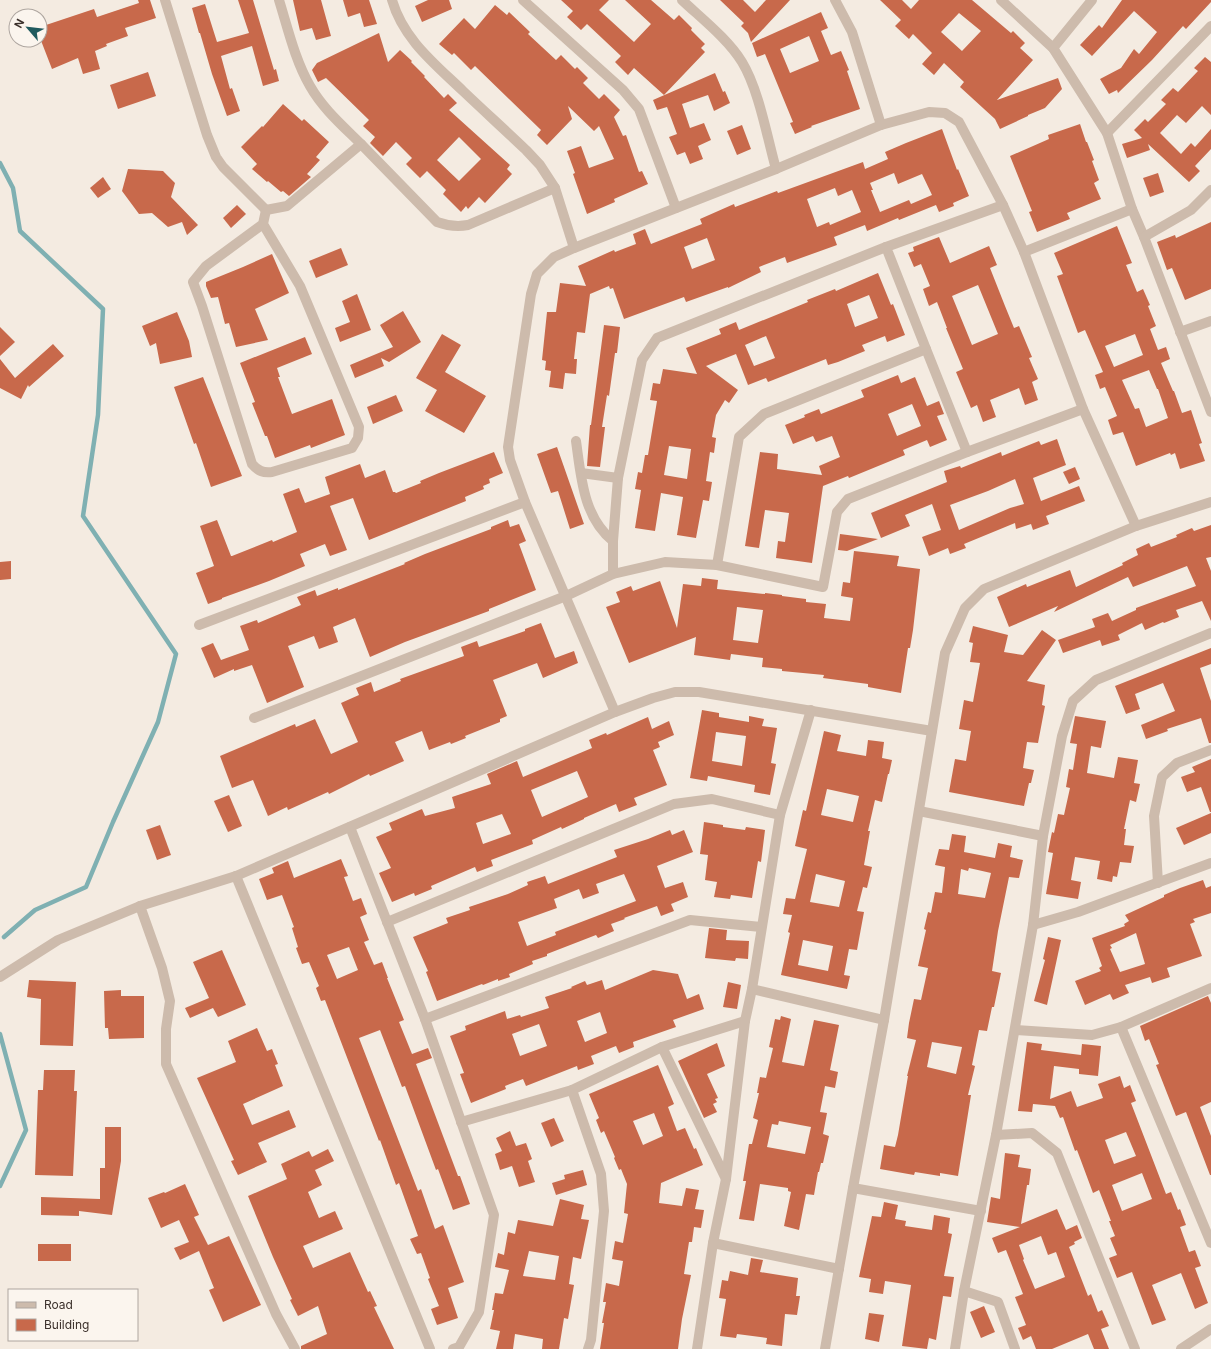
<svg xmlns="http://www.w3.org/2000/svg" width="1211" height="1349" font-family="Inter,sans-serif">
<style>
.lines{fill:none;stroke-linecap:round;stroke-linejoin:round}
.stream{stroke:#7fb0b2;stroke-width:4.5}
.building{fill:#c8694b;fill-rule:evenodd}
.minor{stroke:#cdbbac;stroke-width:10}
</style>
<rect width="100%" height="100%" fill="#f4ebe1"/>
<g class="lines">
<g class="stream">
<path d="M0 163 13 188 20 231 103 309 98 415 83 516 176 654 158 722 113 822 86 887 35 910 4 937"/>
<path d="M0 1034 26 1130 0 1186"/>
</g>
</g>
<g class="building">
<path d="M138 0H150L156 18 125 28 128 36 106 44 107 46 95 51 100 69 83 74 78 58 52 69 40 38V27L94 9 97 17 139 3Z"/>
<path d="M238 0H253L274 70 276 69 279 81 263 86 252 46 221 56 230 89 232 88 240 111 227 116 212 74 200 33H199L192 8 205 4 217 42 249 33Z"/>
<path d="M293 0H321L331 36 316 40 312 28 300 31Z"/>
<path d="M343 0H369L377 24 364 27 360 13 348 17Z"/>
<path d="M428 0H449L452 9 422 22 415 6Z"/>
<path d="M561 0H609L599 10 634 42 651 24 625 0H651L674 20 679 15 692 28 691 30 705 44 701 48 705 52 664 95 634 68 628 75 615 62 621 56 587 24 581 30 567 17 573 11Z"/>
<path d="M720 0H743L755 12 766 0H790L751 42 748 33 741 26 744 23Z"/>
<path d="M880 0H902L911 9 919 0H972L1011 33 1013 31 1025 43 1020 48 1033 60 997 100 1058 78 1062 89 1045 108 1028 115V116L1000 129 995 119 960 87 964 82 944 63 934 75 922 64 932 53 913 34 909 39 895 26 901 20ZM959 13 981 31 962 51 941 32Z"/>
<path d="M1122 0H1211V2L1186 29 1183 26 1152 60 1118 93 1117 90 1109 94 1100 79 1121 68 1134 49 1139 54 1157 32 1134 11 1092 56 1080 45 1099 25 1102 28Z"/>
<path d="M495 5 507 15 509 12 530 32 528 34 556 60 561 55 575 69 577 67 588 78 583 83 599 99 604 94 620 110 614 117 623 136 626 135 639 172 642 171 648 184 614 199 615 202 587 214 573 174 575 173 567 151 581 146 589 168 614 159 599 126 594 131 568 106 572 119 547 145 537 135 541 130 475 66 471 70 454 53 452 55 439 44 464 18 475 29Z"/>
<path d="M821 12 828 28 821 31 831 55 841 51 849 70 847 71 860 109 811 126 812 127 795 134 790 123 793 122 765 54 757 57 752 43ZM809 36 819 61 790 73 780 49Z"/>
<path d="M379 33 388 62 400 50 412 61 411 62 425 76 424 77 444 98 448 94 457 103 449 110 510 165 507 169 512 174 485 203 479 197 468 209 466 206 461 212 443 194 446 190 427 171 420 178 406 164 412 158 396 142 383 156 370 143 375 137 363 126 369 120 326 78 318 82 312 70 317 63ZM459 137 481 159 459 181 437 160Z"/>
<path d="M1205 57 1211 62V115L1202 106 1186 123 1177 115 1160 133 1181 154 1191 143 1195 147 1211 129V149L1195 166 1200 171 1189 182 1148 144 1150 150 1127 158 1122 144 1142 138 1134 130 1145 119 1148 122 1166 104 1161 100 1173 88 1178 92 1198 71 1194 68Z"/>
<path d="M148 72 156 96 118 109 110 85Z"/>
<path d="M715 73 723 92 725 91 730 103 714 111 708 95 682 104 690 128 704 123 711 140 698 146 703 159 690 164 685 152 677 155 669 137 677 134 667 107 657 110 653 100Z"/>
<path d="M283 104 302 121 304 119 329 142 316 157 320 160 307 174 311 177 289 196 283 191 281 192 268 181 267 182 252 169 257 164 241 147 262 126 263 127Z"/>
<path d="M1080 124 1086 142H1087L1094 160 1092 161 1099 180 1094 183 1101 199 1067 213 1070 219 1037 232 1029 212 1032 211 1010 156 1049 139 1048 135Z"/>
<path d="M742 125 751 149 737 155 727 131Z"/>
<path d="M942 129 957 170 958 169 969 196 953 203 954 206 939 212 936 205 899 220 898 218 867 231 865 225 834 237 837 245 787 263 785 257 759 267 761 272 728 288V287L686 302 684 297 624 319 613 288 610 289 609 286 590 294 585 333 577 332 574 359H577L576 374 565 373 563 389 549 387 551 371 545 370 546 361 542 360 547 312H556L560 283 586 286 578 266 614 250 615 252 636 244 633 234 645 229 651 244 702 224 700 219 734 204 735 207 777 191 778 193 863 162 865 169 888 159 885 152 906 143ZM894 173 898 184 922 174 932 195 911 204 909 200 880 212 871 190H873L870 183ZM835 188 838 196 852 190 861 212 830 225 829 222 817 227 807 199ZM707 238 715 260 692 269 684 247Z"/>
<path d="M128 169 163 171 175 183 171 197 198 225 187 235 182 222 168 227 152 213 139 214 122 191Z"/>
<path d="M1158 173 1164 192 1150 197 1143 178Z"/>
<path d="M103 177 111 189 98 198 90 188Z"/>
<path d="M237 205 246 214 231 228 223 218Z"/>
<path d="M1211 222V289L1185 300 1172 268 1167 270 1157 242 1175 235 1176 238Z"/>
<path d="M1117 226 1132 263 1126 265 1137 292 1143 289 1150 305 1148 306 1156 326 1150 329 1158 350 1166 347 1170 359 1161 363 1173 391H1174L1182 413 1191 410 1202 443 1199 444 1205 461 1180 469 1175 453 1171 455 1170 453 1136 466 1123 432 1113 435 1108 420 1117 416 1105 387 1100 389 1095 375 1103 372 1085 330 1078 333 1057 276 1063 274 1054 253ZM1135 334 1143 355 1114 367 1105 346ZM1149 370 1157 389H1158L1168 418 1146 427 1139 408 1135 409 1122 380Z"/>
<path d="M939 237 950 263 989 246 997 265 990 268 1005 306 1014 328 1019 326 1032 357 1029 358 1038 379 1032 382 1038 400 1025 405 1019 388 990 400 996 417 983 422 977 405 971 408 956 372 963 369 946 328H947L937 302 929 306 923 289 930 286 921 264 914 267 908 253 914 251 913 247ZM978 285 998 334 972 345 952 296Z"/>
<path d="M341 248 348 265 316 278 309 261Z"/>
<path d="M272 254 289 293 255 309 268 340 236 347 229 323 225 324 218 297 211 298 206 286V282L243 267Z"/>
<path d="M878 273 891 305 893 304 905 335 887 342 885 336 862 345 865 351 838 362 828 365 826 359 768 382 766 378 748 385 736 354 706 366 738 390 729 403 725 400 716 415 712 437 716 438 714 453 710 452 706 481 712 482 709 501 703 500 696 538 677 535 683 497 661 493 655 531 635 528 641 490 635 489 638 472 642 473 645 455H648L657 401 650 400 653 383 660 384 663 369 697 374 686 348 721 334 719 329 736 322 739 330 808 302 807 300 835 289 836 291ZM869 295 878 318 855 327 847 304ZM766 336 775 358 754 366 745 345ZM669 446 691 449 687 479 664 475Z"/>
<path d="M357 294 371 330 340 342 335 328 350 322 342 301Z"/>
<path d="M403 311 421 342 389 362 381 358 384 366 355 378 350 365 393 347 380 325Z"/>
<path d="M177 312 189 341 192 357 160 364 156 343 150 346 142 326Z"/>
<path d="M604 325 620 327 617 353H615L609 396 607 395 602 427H605L600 467 587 466 590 425H591Z"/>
<path d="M0 327 15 342 0 356Z"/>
<path d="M442 334 461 345 445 372 486 396 464 433 425 411 437 390 416 378Z"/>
<path d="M305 337 312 354 277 368 280 377H278L292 414 332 399 345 435 311 448 310 445 275 458 267 436H265L252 403 255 402 240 363Z"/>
<path d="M53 344 64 356 29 387 28 385 21 399 0 388V359L15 378Z"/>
<path d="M898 375 901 383 915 377 927 406 939 401 944 414 937 416 947 440 930 447 927 440 903 450 905 455 849 478 848 476 823 486 812 563 776 558 778 541 785 542 789 513 765 510 759 548 745 546 760 452 778 454 777 469 822 475 819 466 840 457 832 436 816 442 813 436 793 444 785 425 805 417 804 415 819 409 821 414 864 397 861 390ZM912 404 921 426 897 436 888 414Z"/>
<path d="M203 377 242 476 211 487 196 443 194 444 174 387Z"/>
<path d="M396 395 403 411 373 424 367 407Z"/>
<path d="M1057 439 1066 465 1033 478 1041 501 1079 486 1085 501 1046 516 1049 524 1033 530 1031 524 1016 529 1015 523 964 544 966 548 950 554 948 548 929 556 922 537 941 530 932 504 905 515 910 526 881 538 871 513 947 482 944 471 960 466 961 468 1001 452 1002 456 1039 441 1041 445ZM1015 479 1024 504 1010 508 959 530 950 505 988 491Z"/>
<path d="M557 447 584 524 570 529 558 491 551 493 537 454Z"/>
<path d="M494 452 503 473 489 479 490 483 483 486 484 489 465 497 466 501 369 540 353 498 330 506 347 550 330 556 325 544 300 554 305 566 269 581 222 598V599L208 604 196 573 214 566 200 526 217 520 231 556H232L272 540 273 542 297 532 283 494 299 488 305 503 330 494 325 477 360 464 365 478 385 470 393 492H395L396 493 421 483 420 481 439 473Z"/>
<path d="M1075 467 1080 479 1069 484 1063 472Z"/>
<path d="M508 520 510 527 519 524 526 541 519 544 536 590 489 609V611L405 642 370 657 355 618 333 627 338 642 319 649 314 636 288 646 304 687 267 703 252 665 234 671V669L214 678 201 648 213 643 221 660 249 650 240 626 257 620 258 623 301 605 297 597 315 590 317 596 338 588V590L405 564 404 563 425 554 491 529V527Z"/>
<path d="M1211 525V557L1206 558 1211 571V621L1202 601 1176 610 1179 617 1164 623 1163 622 1145 630 1142 623 1118 635 1120 640 1102 646 1100 640 1063 653 1058 640 1095 627 1092 619 1108 613 1112 621 1136 610V608L1196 586 1187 566 1133 587 1128 577 1054 612 1058 606 1009 627 997 597 1026 584 1027 587 1070 570 1076 587 1123 565 1122 563 1138 555 1136 549 1149 543 1151 547 1177 537 1176 535 1192 528 1194 531Z"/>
<path d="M840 534 878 539 847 551 838 550Z"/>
<path d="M854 551 899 556 897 566 920 569 913 630 910 648H908L901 693 868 687V684L823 678 824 675 782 671V669L762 667 763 658 731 654 730 660 694 655 696 637 629 663 606 607 620 602 616 592 631 586 633 591 660 581 677 628 683 584 701 586 702 578 718 580 717 589 765 594V593L782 595V596L806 599V602L826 604 824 618 850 621 853 598 841 596 843 582 850 583ZM737 607 763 610 758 643 733 640Z"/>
<path d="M11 561V579L0 580V562Z"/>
<path d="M541 623 555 658 574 651 578 663 543 678 537 663 493 680 507 716 500 719V722L465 736 466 738 451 744 450 742 429 750 422 731 395 742 404 761 370 776 369 774 329 794 328 792 288 810 287 807 268 816 253 780 232 788 220 756 295 724 296 727 315 719 331 754 358 742 341 703 359 695 356 688 371 682 374 692 401 681 400 679 464 656 461 647 477 641 479 647 525 631V629Z"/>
<path d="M973 626 1008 635 1004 652 1023 655 1042 630 1056 640 1027 681 1045 685 1042 705 1045 706 1038 743 1027 742 1023 768 1034 770 1031 783H1029L1024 806 949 792 955 759 966 761 971 731 959 729 964 700 973 702 980 663 970 662 973 643 969 642Z"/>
<path d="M1211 648V664L1200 668 1211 701V743H1209L1201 718 1167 729 1168 731 1146 739 1141 725 1175 711 1163 683 1135 694 1140 709 1126 714 1115 686Z"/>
<path d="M702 710 719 713V717L749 722V716L764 719 762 726 777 728 771 763 776 764 770 795 754 792 755 785 708 776 707 781 690 778ZM716 732 746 736 742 766 712 761Z"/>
<path d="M1075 716 1106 721 1101 748 1091 746 1087 773 1114 778 1118 757 1138 760 1134 783 1140 784 1136 802 1130 800 1124 829H1126L1124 845 1134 846 1131 863 1120 862 1117 877 1113 876 1112 882 1097 879 1100 861 1075 857 1071 880 1081 882 1078 899 1046 894 1053 853 1048 852 1052 832 1054 833 1058 814 1064 815 1070 788 1066 787 1069 769 1073 770 1077 744 1070 743Z"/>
<path d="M648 717 652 729 669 721 674 735 658 742 660 747 653 750 667 785 634 798 637 805 619 812 616 804 584 818V819L562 829 561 827 532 840 533 844 491 860 493 866 477 872 475 867 431 886 432 889 415 896 414 893 392 902 379 873 391 868 376 837 392 830 389 823 422 809 425 816 455 808 452 797 491 784 487 774 517 761 523 777 592 748 589 740 606 733 607 735ZM577 771 588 797 542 817 531 790ZM502 814 511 834 483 844 476 823Z"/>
<path d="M824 731 841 735 837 751 866 756 868 740 884 742 882 758 892 760 889 774H888L882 802 875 800 868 831H870L864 865 872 867 867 888 863 887 857 911 864 912 857 950 849 949 844 975 850 976 847 989 781 975 790 933 788 932 792 915 783 914 786 898 795 899 807 849 795 846 803 810 806 811ZM827 789 859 796 853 822 821 815ZM816 874 845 881 839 907 810 902ZM803 940 833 946 828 971 798 965Z"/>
<path d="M1211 759V812H1210L1201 787 1187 792 1181 777 1195 772 1192 767Z"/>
<path d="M229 795 242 826 228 832 214 801Z"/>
<path d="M1211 813V833L1184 845 1176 828Z"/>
<path d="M704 822 723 825V827L745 830 746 827 765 830 761 862 758 861 752 898 731 895 730 899 714 897 717 882 705 880 708 855 700 854Z"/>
<path d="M160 825 171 855 157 860 146 830Z"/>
<path d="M670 830 672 835 684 830 693 852 657 866 665 888 683 882 688 897 671 904 674 911 661 916 657 906 624 918 625 919 611 924 614 931 598 938 596 935 547 954V956L532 961 533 964 509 974 510 977 498 981V979L483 985 482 984 437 1001 426 972 428 971 413 937 448 923 446 918 470 910 469 907 508 894 528 885 527 882 545 876 548 884 617 857 614 850 648 839ZM624 874 636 901 555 932 556 935 527 946 518 922 557 908 554 899 579 889 583 899 599 893 596 884Z"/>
<path d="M952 834 966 836 964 852 995 858 998 843 1012 846 1010 857 1023 860 1019 878 1009 877 998 931 992 971 1001 973 994 1007H992L987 1031 979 1030 972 1065 975 1066 968 1095H971L958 1176 940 1173V1176L915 1172 914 1175 880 1169 884 1145 895 1147 898 1135 908 1076H907L916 1040 907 1038 909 1023 914 999 921 1000 928 968 918 966 926 930 924 929 928 912 931 913 935 892 942 893 945 867 935 865 939 849 949 850ZM969 868 991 873 985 898 958 894 961 869 968 871ZM932 1042 962 1047 956 1074 927 1067Z"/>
<path d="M341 859 348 876 344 877 353 901 361 898 367 914 360 917 369 940 364 942 374 965 382 962 388 978H387L404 1020 399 1022 412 1054 428 1048 432 1058 416 1064 458 1176H460L470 1204 453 1210 438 1169 436 1170 405 1086 402 1087 380 1030 359 1038 418 1191 421 1189 435 1229 443 1225 464 1282 448 1288 458 1318 437 1325 431 1309 439 1306 428 1279 430 1278 421 1253 417 1254 410 1239 418 1236 399 1183 396 1185 380 1140 379 1141 325 1000 321 1001 316 988 319 986 309 962 302 964 296 948 298 947 292 928 294 927 282 895 267 900 259 879 274 873 272 868 288 861 294 878ZM349 947 358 970 337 979 327 955Z"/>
<path d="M1203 880 1206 888 1211 886V913L1193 919 1195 922 1190 924 1202 956 1167 968 1170 977 1152 983 1150 977 1125 985 1129 993 1113 1000 1110 994 1085 1005 1075 981 1101 971 1099 968 1102 966 1092 938 1125 926 1124 924 1129 921 1125 915 1164 897V895L1180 888ZM1136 933 1145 964 1120 972 1110 949 1112 948 1110 945Z"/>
<path d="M709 928 727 930 726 940 749 941 748 959 736 958 735 961 705 958Z"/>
<path d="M1048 937 1061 940 1047 1005 1034 1001 1045 960 1043 959Z"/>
<path d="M222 950 246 1005 218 1017 213 1008 190 1018 185 1008 209 998 193 962Z"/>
<path d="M653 970 678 974 687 999 699 994 704 1009 673 1020 676 1027 633 1042 634 1047 619 1053 616 1046 591 1056 594 1064 578 1070 577 1066 526 1086 523 1079 505 1086 506 1089 471 1103 460 1074 464 1073 450 1036 466 1030 465 1026 505 1011 507 1019 520 1015 521 1017 549 1008 545 997 572 988 571 987 585 981 587 985 602 980 605 990ZM600 1012 607 1033 585 1042 577 1021ZM539 1024 547 1046 520 1056 512 1034Z"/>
<path d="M29 980 76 982 73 1046 40 1045 41 999 27 997Z"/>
<path d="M728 982 741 985 737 1009 723 1007Z"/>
<path d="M121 990V996H144V1038L109 1039 108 1028H105L104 991Z"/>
<path d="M1208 996 1211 1003V1102L1200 1107 1211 1136V1175H1210L1186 1112 1176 1116 1156 1065 1159 1064 1149 1039 1145 1041 1140 1026Z"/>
<path d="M781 1016 791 1019 782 1062 804 1066 814 1020 839 1025 830 1070 838 1072 835 1088 825 1086 820 1112 827 1113 823 1134 829 1136 823 1163H821L819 1172H818L814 1195 806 1194 799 1230 784 1226 791 1192 788 1191V1188L760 1184 754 1221 739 1219 746 1181H743L749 1144H752L758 1120 753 1118 759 1093H757L760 1077 766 1078 773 1048 769 1047 775 1019 780 1020ZM779 1121 811 1127 805 1154 767 1147 772 1124 778 1125Z"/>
<path d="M257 1028 267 1051 272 1049 278 1064 275 1065 283 1086 243 1104 252 1125 289 1110 296 1127 258 1143 267 1162 238 1175 231 1161 234 1160 197 1078 236 1062 228 1041Z"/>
<path d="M1027 1042 1042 1044 1041 1050 1081 1055 1082 1044 1101 1046 1098 1076 1079 1074V1069L1054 1066 1050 1099 1071 1091 1077 1107 1103 1098 1098 1084 1120 1076 1124 1088 1130 1085 1136 1101 1131 1103 1166 1194 1171 1192 1178 1210 1180 1209 1186 1225 1180 1227 1189 1252 1195 1250 1201 1266 1195 1268 1208 1303 1195 1309 1181 1273 1152 1285 1166 1320 1152 1325 1132 1272 1117 1278 1109 1258 1117 1255 1110 1238 1115 1236 1109 1221H1111L1099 1190 1093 1193 1077 1150 1075 1151 1063 1117 1060 1118 1055 1106 1033 1104 1032 1112 1018 1111ZM1126 1132 1136 1156 1114 1164 1105 1140ZM1142 1173 1152 1199 1122 1211 1112 1185Z"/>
<path d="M717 1043 725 1066 707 1074 718 1098 715 1099 717 1102 713 1104 717 1112 704 1118 678 1061Z"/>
<path d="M658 1065 674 1104 668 1107 677 1131 685 1128 694 1149 696 1148 703 1165 661 1183 659 1203 682 1206 686 1188 699 1190 695 1209 704 1210 701 1228 694 1227 692 1242H689L684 1274 691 1275 682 1319 678 1349H600L604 1323H602L606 1302H603L606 1283 619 1286 623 1261 612 1259 615 1241 623 1243 628 1214 624 1213 627 1184 621 1169 619 1170 614 1158 615 1157 604 1131 601 1133 596 1120 599 1118 589 1094ZM654 1113 663 1136 643 1145 633 1121Z"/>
<path d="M44 1070H75L74 1091H77L73 1176 35 1175 38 1090H43Z"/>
<path d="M554 1118 564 1141 551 1147 541 1123Z"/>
<path d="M105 1127H121V1161L112 1215 79 1211V1216L41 1215V1197L100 1199V1168H105Z"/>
<path d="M510 1131 516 1146 526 1143 532 1159 528 1161 535 1182 519 1187 512 1166 500 1170 495 1154 502 1151 496 1138Z"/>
<path d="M328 1149 334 1161 315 1170 322 1185 308 1192 319 1218 335 1211 343 1229 303 1246 313 1268 350 1252 368 1292 370 1291 377 1306 374 1307 394 1349H301V1346L327 1334 318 1306 298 1316 290 1300 292 1299 273 1257 248 1196 287 1179 281 1164 309 1151 312 1157Z"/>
<path d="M1005 1153 1020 1155 1018 1167 1031 1169 1029 1185H1027L1021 1224 1057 1209 1066 1230 1077 1225 1082 1238 1074 1242 1075 1244 1069 1247 1088 1296 1091 1294 1098 1312 1102 1310 1109 1326 1101 1329 1109 1349H1094L1088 1334 1052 1349H1036L1031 1336 1023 1340 1018 1328 1026 1325 1015 1297 1023 1294 1006 1250 998 1253 992 1238 1020 1227 987 1222 991 1197 1000 1199ZM1041 1236 1048 1255 1056 1252 1065 1277 1035 1289 1023 1260 1024 1259 1019 1245Z"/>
<path d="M583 1170 587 1185 556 1195 552 1183 565 1179 564 1175Z"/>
<path d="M185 1184 199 1215 194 1217 208 1245 229 1236 261 1305 223 1322 209 1290 214 1288 199 1251 180 1260 174 1248 189 1242 179 1220 161 1228 148 1198 164 1192 165 1193Z"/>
<path d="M560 1199 584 1205 581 1219 589 1220 581 1259 573 1257 569 1284 574 1285 568 1319 564 1318 559 1349H542L543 1339 515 1334 513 1349H496L500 1331 490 1329 494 1310H492L495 1293 503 1294 509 1270 495 1267 498 1253 504 1255 508 1232 515 1234 518 1220 553 1226ZM529 1251 559 1256 555 1280 523 1276Z"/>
<path d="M884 1202 898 1205 895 1219 906 1221 905 1226 932 1230 934 1215 950 1218 948 1233 952 1234 944 1276 954 1277 951 1297 943 1296 936 1340 929 1338 927 1349 902 1346 911 1285 885 1281 883 1294 869 1292 871 1279 859 1277 872 1216 881 1217Z"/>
<rect x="38" y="1244" width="33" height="17"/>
<path d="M751 1258 763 1260 760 1272 798 1278 796 1296H800L797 1315 785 1314 782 1346 766 1344 767 1338 737 1334 736 1338 720 1336 726 1299 719 1298 722 1280 728 1281 730 1271 748 1275Z"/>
<path d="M984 1306 995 1332 981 1338 970 1312Z"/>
<path d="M869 1313 884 1315 879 1342 865 1339Z"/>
</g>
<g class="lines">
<g class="minor">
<path d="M165 0 207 135 216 157 223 167 266 210 287 206 361 144C343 126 323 109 310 86 295 60 288 29 279 0"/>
<path d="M392 0C403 39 435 64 463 91 484 111 505 130 526 150L540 165 555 188"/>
<path d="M523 0 623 90 639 109 676 208"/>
<path d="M682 0C701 18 728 39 742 62 759 90 767 137 776 169"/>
<path d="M835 0 852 32 881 125"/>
<path d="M1001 0 1053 48 1107 133 1132 209 1144 237 1211 412"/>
<path d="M1053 48 1092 0"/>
<path d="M1107 133 1211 26"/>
<path d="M361 144 437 222C448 226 457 227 468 225L555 188 574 248"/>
<path d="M263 224 300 286 359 427 358 438 352 448 272 472C263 473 258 471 252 464L202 306 193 282 206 266 263 224 266 210"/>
<path d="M1144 237 1191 210 1211 190"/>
<path d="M1024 252 1132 209"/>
<path d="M1180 332 1211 321"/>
<path d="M926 349 967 452"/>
<path d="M576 441C581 476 583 517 613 541"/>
<path d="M581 473 618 478"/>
<path d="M717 565 739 437 764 414 926 349 886 247 1003 205"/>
<path d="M613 574V541L618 478 642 360 657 338 886 247"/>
<path d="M199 625 525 502"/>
<path d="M615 712 525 502 510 460 508 447 531 294 537 274 554 257 574 248 776 169 881 125 929 112 945 113 959 122 1003 205 1024 252 1083 409 1136 526"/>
<path d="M254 718 566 596 613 574 665 562 717 565 823 587 837 512 848 499 967 452 1083 409"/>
<path d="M919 811 1043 836"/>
<path d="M350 827 425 1019 494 1215 479 1312 459 1347 453 1349"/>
<path d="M236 876 430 1349"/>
<path d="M1158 883 1154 816 1162 777 1177 763 1211 750"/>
<path d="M140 906 162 968 170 1001 166 1029V1064L276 1314 295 1349"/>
<path d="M387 922 674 804 712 799 780 815"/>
<path d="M1033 925 1078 912 1211 863"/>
<path d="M0 977 58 940 140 906 236 876 615 712 653 698 675 692H699L932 731"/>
<path d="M752 989 884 1020"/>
<path d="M425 1019 690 920 761 927"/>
<path d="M1121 1027 1211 1243"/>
<path d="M1015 1030 1092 1035 1121 1027 1211 988"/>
<path d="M662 1047 726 1179"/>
<path d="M461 1122 572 1090"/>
<path d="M996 1135 1032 1133 1057 1153 1135 1349"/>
<path d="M853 1188 981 1211"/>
<path d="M713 1243 839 1269"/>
<path d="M964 1291 998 1302 1015 1349"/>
<path d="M588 1349 591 1340 604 1211 601 1174 572 1090 662 1047 745 1021"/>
<path d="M697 1349 713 1243 726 1179 745 1021 752 989 780 815 811 710"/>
<path d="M825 1349 853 1188 884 1020 945 653 965 608 984 589 1136 526 1211 502"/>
<path d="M955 1349 964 1291 996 1135 1033 925 1043 836 1062 736 1073 701 1096 680 1211 633"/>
<path d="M1181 1349 1211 1329"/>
</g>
</g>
<rect x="8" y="1289" width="130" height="52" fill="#fbf5ee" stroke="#aea6a0"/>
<rect x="16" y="1302" width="20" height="6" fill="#cdbbac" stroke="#aea6a0"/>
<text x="44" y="1309" font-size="12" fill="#3b302b">Road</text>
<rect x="16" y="1319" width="20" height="12" fill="#c8694b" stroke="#aea6a0"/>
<text x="44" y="1329" font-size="12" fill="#3b302b">Building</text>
<g transform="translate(28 28) rotate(298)"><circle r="19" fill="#fbf5ee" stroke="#aea6a0"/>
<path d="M0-3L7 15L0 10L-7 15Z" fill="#1f5a5e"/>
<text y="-6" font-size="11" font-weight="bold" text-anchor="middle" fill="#3b302b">N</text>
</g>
</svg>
